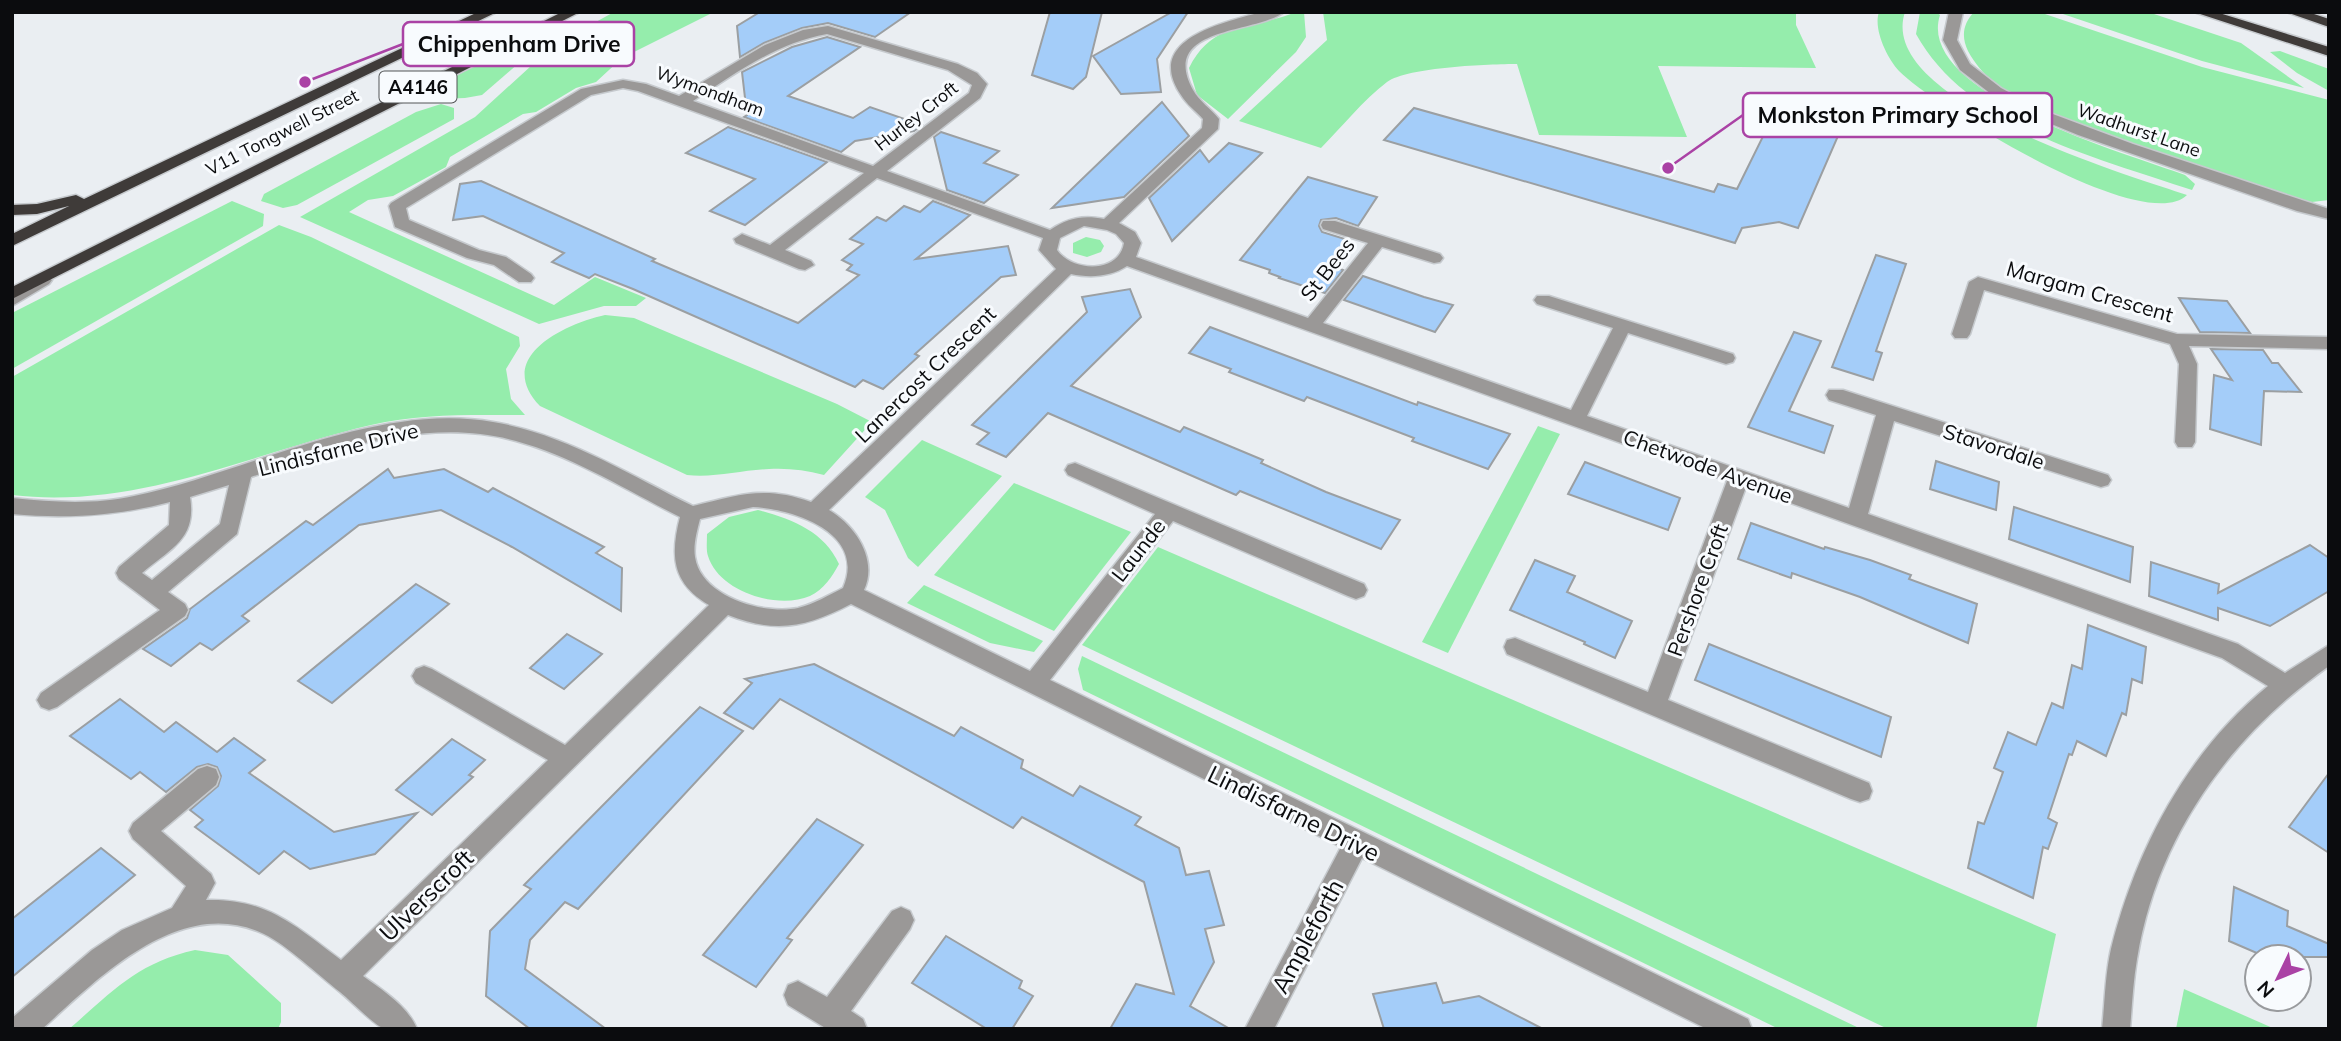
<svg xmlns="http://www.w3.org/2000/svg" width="2341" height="1041" font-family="Mulish,sans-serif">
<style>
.green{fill:#95edac}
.building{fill:#a4cdf9;stroke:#9b9fa2;stroke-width:2}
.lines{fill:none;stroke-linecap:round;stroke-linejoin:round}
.street-casing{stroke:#c6cace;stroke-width:3}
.highway-casing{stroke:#c6cace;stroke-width:3}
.street{fill:#9a9897;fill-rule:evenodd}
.highway{fill:#3f3b39;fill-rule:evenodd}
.labels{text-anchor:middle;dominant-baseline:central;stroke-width:6;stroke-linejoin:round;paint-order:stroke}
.far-street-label{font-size:18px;fill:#0b0c0e;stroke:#f8fbfe}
.shield{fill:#f8fbfe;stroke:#525456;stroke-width:2}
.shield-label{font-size:19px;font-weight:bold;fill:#0b0c0e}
.street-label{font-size:21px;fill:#0b0c0e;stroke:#f8fbfe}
.near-street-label{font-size:24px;fill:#0b0c0e;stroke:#f8fbfe}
.leader{fill:none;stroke:#aa42a5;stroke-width:2.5}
.callout-dot{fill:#aa42a5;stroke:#f8fbfe;stroke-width:2.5}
.callout{fill:#f8fbfe;stroke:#aa42a5;stroke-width:2.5}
.callout-label{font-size:23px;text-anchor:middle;font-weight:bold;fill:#0b0c0e}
</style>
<rect width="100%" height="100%" fill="#eaeef2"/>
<g class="green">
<path d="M614 12H714L622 58 596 82 576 88 536 112 523 114 450 157 446 167 393 196 368 200 349 212 554 305 595 277 646 298 636 306H604L539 324 300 217 475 117 554 45Z"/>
<path d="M1296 12H1304L1306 37 1296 52 1228 119 1197 95 1189 68C1213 19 1253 30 1296 12Z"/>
<path d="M1323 12H1796V25L1816 68 1658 66 1687 137 1539 135 1517 64C1490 64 1408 67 1387 82 1363 100 1342 127 1321 148L1239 121 1327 40Z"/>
<path d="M1879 12H1905C1875 101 2129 175 2187 195 2144 237 1935 107 1899 71 1887 58 1873 29 1879 12Z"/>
<path d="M1920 12H1936L1940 15C1914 95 2133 155 2185 175L2195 184 2192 190C2098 158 1967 127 1916 34Z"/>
<path d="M1974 12H2039L2202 67 2329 100V200L2312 202 2289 197C2248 183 2208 170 2167 156 2106 136 2000 112 1968 51 1961 36 1963 24 1974 12Z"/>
<path d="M2057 12H2148L2241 43 2304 88 2202 61Z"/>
<path d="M2280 51 2329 69V91L2297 73 2270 52Z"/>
<path d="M499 54 519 63 482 95 465 98 408 100Z"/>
<path d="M441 104 454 108V119L297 205 283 208 261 201 264 194 416 112Z"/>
<path d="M232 201 264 214 263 226 12 369V313Z"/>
<path d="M279 225 311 237 519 337 520 346 506 369 511 399 525 415C473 415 422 413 371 425 252 453 137 510 12 495V377Z"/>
<path d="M1086 237 1100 240 1104 246 1101 252 1087 257 1073 253V243Z"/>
<path d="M605 315 634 318 837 404 872 422 824 475C805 470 788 468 769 469 741 470 715 478 687 475L540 406C493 357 565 324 605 315Z"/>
<path d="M1538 426 1560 434 1448 653 1422 642Z"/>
<path d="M922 440 1002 476 918 567 908 558 885 510 865 497Z"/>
<path d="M1014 483 1131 532 1054 631 934 575Z"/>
<path d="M758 510C791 519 824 531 839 564 832 577 824 589 810 596 778 610 719 592 708 556 706 550 707 541 707 534L729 517Z"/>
<path d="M1158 547 2056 934 2036 1029H1888L1082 645Z"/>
<path d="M924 585 1043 641 1034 652 990 643 907 603Z"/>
<path d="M1082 656 1861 1029H1779L1083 690 1078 669Z"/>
<path d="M195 950 228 955 281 1003V1022L278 1029H69C113 991 137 963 195 950Z"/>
<path d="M2184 989 2275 1029H2176Z"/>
</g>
<g class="building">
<path d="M760 12H911L875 37 828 23 802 28 764 43 740 57 737 26Z"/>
<path d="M1050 12H1102L1086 77 1073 89 1032 75Z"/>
<path d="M1172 12H1188L1157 59 1161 92 1121 94 1093 56Z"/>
<path d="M827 37 860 47 788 96 853 118 870 107 922 125 914 131 855 141 841 152 744 117 747 115 742 72 792 47Z"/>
<path d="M1783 96 1848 113 1798 228 1779 222 1742 228 1735 243 1384 140 1414 108 1714 192 1718 184 1737 189Z"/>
<path d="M1162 102 1189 136 1124 197 1052 208Z"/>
<path d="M728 127 827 162 745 225 710 211 755 179 686 153Z"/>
<path d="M941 132 999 151 984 163 1018 175 984 203 947 190 934 137Z"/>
<path d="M1229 143 1262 153 1172 241 1149 198 1200 150 1209 162Z"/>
<path d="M1308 177 1377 197 1358 226 1336 218 1321 220 1319 226 1322 232 1348 240 1329 265 1343 270 1325 293 1279 278 1280 277 1269 273 1270 270 1240 260Z"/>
<path d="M481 181 655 259 652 261 798 323 859 275 847 270 852 265 842 260 863 244 850 239 877 217 886 221 904 206 920 212 933 201 970 215 916 259 1008 246 1016 275 1001 277 915 354 919 356 883 389 863 380 855 387 633 289 595 274 589 278 552 262 564 253 483 216 453 220 460 184Z"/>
<path d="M1876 255 1906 264 1876 351 1882 353 1873 380 1832 367Z"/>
<path d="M1363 276 1424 297 1453 305 1435 332 1344 300Z"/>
<path d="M1130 289 1141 317 1071 386 1180 432 1184 427 1263 460 1261 463 1326 492 1400 520 1381 549 1240 491 1236 495 1048 413 1006 457 977 444 989 433 972 425 1087 312 1082 297Z"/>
<path d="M2179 298 2227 301 2250 333 2200 332Z"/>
<path d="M1210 327 1417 405 1418 402 1510 434 1488 469 1412 441 1414 438 1307 397 1304 401 1229 372 1231 369 1189 353Z"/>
<path d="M1794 332 1821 341 1789 411 1833 426 1824 453 1748 427Z"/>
<path d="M2211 349 2263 350 2272 363H2278L2301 392 2264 391 2261 445 2210 429 2214 375 2232 380Z"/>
<path d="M1936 461 1999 482 1996 510 1930 489Z"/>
<path d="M1585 462 1680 498 1668 530 1568 494Z"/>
<path d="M388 469 394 478 444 469 488 492 493 488 604 547 596 553 622 568 621 611 512 547 441 510 359 525 242 616 249 621 212 650 200 643 171 666 143 649 187 618 190 609 306 521 313 525Z"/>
<path d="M2014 507 2133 547 2130 582 2009 539Z"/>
<path d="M1751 523 1824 549 1825 547 1870 560 1911 575 1909 579 1977 604 1968 643 1860 597 1792 573 1791 578 1738 559Z"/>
<path d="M2310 545 2329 558V591L2270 626 2218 608V620L2149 596 2151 562 2219 584 2218 593Z"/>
<path d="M1535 560 1575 576 1567 592 1632 621 1615 658 1584 644 1585 642 1510 610Z"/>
<path d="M416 584 449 604 332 703 298 681Z"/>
<path d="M2088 625 2146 647 2142 683 2132 679 2126 715 2122 713 2106 756 2077 741 2072 755 2069 754 2048 818 2057 823 2048 849 2043 847 2033 898 1968 868 1978 822 1984 824 2003 772 1994 768 2008 732 2036 745 2052 703 2063 708 2072 665 2082 669Z"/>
<path d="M567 634 602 654 564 689 530 668Z"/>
<path d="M1709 644 1891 717 1881 757 1695 680Z"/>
<path d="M814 664 954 736 961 727 1023 760 1021 768 1073 796 1080 786 1141 817 1135 825 1179 848 1186 875 1209 871 1224 925 1205 929 1214 962 1190 1006 1230 1029H1110L1136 984 1174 994 1144 882 1022 817 1013 828 780 699 753 729 724 713 752 683 745 679Z"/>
<path d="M120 699 164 732 176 722 217 752 234 738 265 760 249 773 334 832 417 813 375 854 310 869 284 851 259 874 195 827 203 820 190 810 218 786 221 776 217 767 208 764 197 767 166 792 140 772 131 779 70 736Z"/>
<path d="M700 707 743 731 578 909 565 902 530 940 525 969 606 1029H530L486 996 490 931 531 889 524 885Z"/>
<path d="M452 739 485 760 469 775 473 777 432 815 396 790Z"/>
<path d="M2329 773V853L2289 827Z"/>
<path d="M817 819 863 845 787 938 792 940 756 987 703 955Z"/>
<path d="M101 848 135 875 12 977V919Z"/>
<path d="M2234 887 2288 911 2287 926 2329 944V957H2266L2229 941Z"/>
<path d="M946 936 1022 981 1019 988 1033 996 1012 1029H987L912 983Z"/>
<path d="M1436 983 1443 1003 1479 996 1543 1029H1384L1373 994Z"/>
</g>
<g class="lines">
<g class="street-casing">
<g id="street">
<path d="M1261 12H1284C1256 34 1158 26 1193 90 1199 101 1211 109 1219 119L1218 129 1119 223 1135 232 1141 243 1136 257 1308 318 1368 243 1323 229 1321 225 1323 221H1335L1440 254 1443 258 1440 262 1434 263 1382 247 1323 323 1571 410 1613 328 1537 304 1534 300 1537 296H1549L1733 354 1735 358 1733 362 1726 364 1628 333 1587 416 1849 508 1876 415 1829 400 1826 395 1829 390H1843L2108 475 2111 480 2108 485 2101 487 1894 421 1868 514 2238 644 2285 673 2329 645V666C2229 737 2157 837 2137 959 2133 982 2132 1006 2130 1029H2102C2105 1002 2105 975 2111 949 2136 849 2187 752 2268 686L2222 658 1746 487 1668 700 1869 783 1872 791 1869 799 1860 802 1851 799 1507 654 1504 647 1507 640 1515 638 1648 692 1727 481 1127 266C1110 277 1090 278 1071 274L829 510C856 526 878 560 864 590L1030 671 1155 514 1068 475 1065 470 1068 465 1075 463 1364 584 1367 590 1364 596 1356 599 1348 596 1173 521 1050 680 1748 1019 1752 1029H1707L1362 858 1274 1029H1245L1341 847 851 604C807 627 776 634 728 615L363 976C382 990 408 1006 417 1029 407 1029 395 1031 385 1029 376 1027 350 1000 340 992 318 975 287 945 264 934 180 894 99 978 42 1029H12V1018L92 950 122 930 172 908 186 886 133 839 129 831 133 823 198 769 207 766 216 769 219 777 216 785 161 831 211 874 215 883 206 900C267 898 295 926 341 960L548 760 416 683 412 676 416 669 424 666 432 669 565 745 709 605C672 583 670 556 680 517 626 490 574 457 516 441 428 416 334 450 251 477L237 534 168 592 185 604 188 610 185 616 57 707 49 710 41 707 37 700 41 693 160 610 119 579 116 573 119 567 169 525 170 502C117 516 67 519 12 514V498C52 502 94 505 134 496 245 473 377 401 493 422 565 434 628 474 693 506 738 495 765 485 811 502L1056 269 1039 250 1043 238 877 178 785 250 811 261 814 265 805 270 799 269 736 243 734 239 742 234 770 245 864 173 638 91 623 88 591 95 406 208 409 220 479 250 506 257 531 274 534 278 531 282H519L494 265 467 258 395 227 389 206 391 203 581 89 623 80 646 84 679 96 765 45 803 30 828 26 958 64 977 73 987 84 980 98 887 171 1050 230C1068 218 1083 215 1104 219L1202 128 1203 119C1196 111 1187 105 1181 95 1143 39 1223 23 1261 12ZM827 34 948 70 972 85 969 93 873 166 693 101C736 73 776 43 827 34ZM1084 226 1107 230 1116 234 1124 243C1119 274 1072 272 1057 250L1060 238ZM229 485 220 524 152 580 142 573C171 548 197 539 190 497ZM753 507C794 509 867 533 843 588 829 595 814 604 798 608 764 615 701 597 695 557 693 545 697 531 700 519Z"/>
<path d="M1949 12H1963L1957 40 1970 64 2001 88 2042 110 2133 144 2329 209V219L2297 211 2078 135 2032 116 1991 94 1960 70 1943 40Z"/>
<path d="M43 275 52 280 49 284 12 306V292Z"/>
<path d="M1978 277 2177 334 2329 337V349L2189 346 2197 364 2195 442 2192 447H2178L2175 442 2179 364 2170 344 1984 290 1970 334 1967 338H1955L1952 334 1969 282Z"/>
<path d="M901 907 910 911 914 920 910 929 851 1011 863 1019 867 1029H827L788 1005 784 995 788 985 798 981 827 997 892 911Z"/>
</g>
</g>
<g class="highway-casing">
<g id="highway">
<path d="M478 12H497L12 246V234L69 206 37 214 12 215V205L37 204 76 195 84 199Z"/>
<path d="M562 12H580L12 299V287Z"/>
<path d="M2194 12H2216L2329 47V56Z"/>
<path d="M2286 12H2308L2329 19V27Z"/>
</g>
</g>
<use href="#street" class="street"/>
<use href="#highway" class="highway"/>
</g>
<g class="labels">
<g class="far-street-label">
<text transform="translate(710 91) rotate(20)">Wymondham</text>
<text transform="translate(916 116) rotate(-38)">Hurley Croft</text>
<text transform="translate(2139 130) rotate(19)">Wadhurst Lane</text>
<text transform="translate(282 132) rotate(-27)">V11 Tongwell Street</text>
</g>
<rect class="shield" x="379.5" y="71.5" width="77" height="31" rx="5"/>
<g class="shield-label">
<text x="418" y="87">A4146</text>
</g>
<g class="street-label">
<text transform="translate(1327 269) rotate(-52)">St Bees</text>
<text transform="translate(2090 291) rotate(16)">Margam Crescent</text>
<text transform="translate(925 374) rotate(-44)">Lanercost Crescent</text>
<text transform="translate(1994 446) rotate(18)">Stavordale</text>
<text transform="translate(338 449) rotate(-14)">Lindisfarne Drive</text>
<text transform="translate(1708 466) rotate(20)">Chetwode Avenue</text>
<text transform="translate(1138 550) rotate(-52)">Launde</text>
<text transform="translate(1697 590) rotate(-70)">Pershore Croft</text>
</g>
<g class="near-street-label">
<text transform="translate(1294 813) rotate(26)">Lindisfarne Drive</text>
<text transform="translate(426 895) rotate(-44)">Ulverscroft</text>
<text transform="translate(1307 936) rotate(-62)">Ampleforth</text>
</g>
</g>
<path class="leader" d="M305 82L403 44M1668 168L1743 115"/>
<g class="callout-dot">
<circle cx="305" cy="82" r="7"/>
<circle cx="1668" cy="168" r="7"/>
</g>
<g class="callout">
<rect x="403" y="22" width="231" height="44" rx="7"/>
<rect x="1743" y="93" width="309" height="44" rx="7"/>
</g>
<g class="callout-label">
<text x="519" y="52">Chippenham Drive</text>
<text x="1898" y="123">Monkston Primary School</text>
</g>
<rect width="2341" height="1041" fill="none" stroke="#0b0c0e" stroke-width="28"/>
<g transform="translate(2278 978) rotate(227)"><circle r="33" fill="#f8fbfe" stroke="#999b9e" stroke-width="2"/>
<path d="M0-5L12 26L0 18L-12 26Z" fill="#aa42a5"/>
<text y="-10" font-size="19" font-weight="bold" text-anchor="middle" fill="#0b0c0e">N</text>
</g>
</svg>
